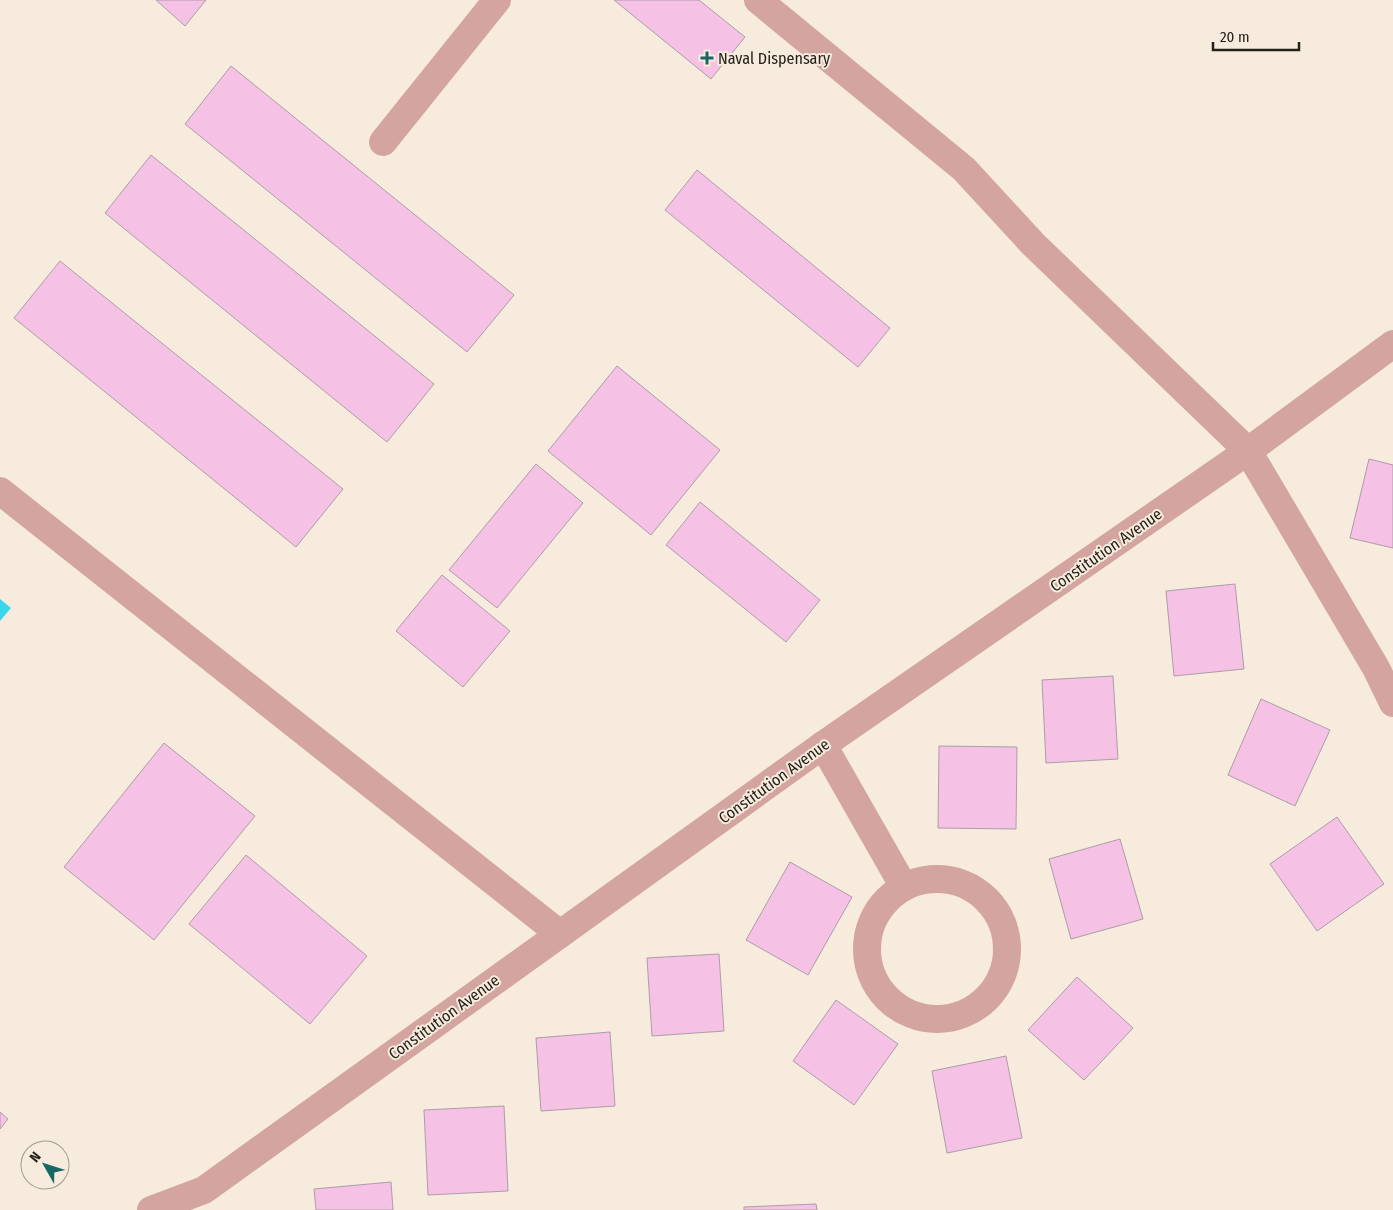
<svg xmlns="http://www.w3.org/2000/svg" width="1393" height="1210" font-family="'Fira Sans Condensed',sans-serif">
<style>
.water{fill:#3ad6eb}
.building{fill:#f5c1e5;stroke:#ad9da7}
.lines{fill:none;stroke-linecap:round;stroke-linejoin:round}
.street{stroke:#d3a4a0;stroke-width:28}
.poi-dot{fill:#196765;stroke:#f6ebdc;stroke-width:2}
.labels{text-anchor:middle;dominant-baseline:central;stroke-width:4;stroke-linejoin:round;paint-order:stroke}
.poi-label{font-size:16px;fill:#24201a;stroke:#f6ebdc;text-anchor:start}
.street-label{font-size:16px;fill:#24201a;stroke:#f6ebdc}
</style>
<rect width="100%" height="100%" fill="#f6ebdc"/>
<path class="water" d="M0 599 11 608 0 621Z"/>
<g class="building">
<path d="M156 0H206L185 26Z"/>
<path d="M614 0H699L745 37 711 79Z"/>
<path d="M231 66 514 295 467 352 185 124Z"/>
<path d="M151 155 434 384 387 442 105 213Z"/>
<path d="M697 170 890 328 858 367 665 210Z"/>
<path d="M60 261 343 489 296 547 14 318Z"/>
<path d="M617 366 720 450 651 535 548 451Z"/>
<path d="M1369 459 1393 465V548L1350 538Z"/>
<path d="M536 464 583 503 497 608 449 570Z"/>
<path d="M700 502 820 600 786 642 666 545Z"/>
<path d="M442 575 510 631 463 687 396 631Z"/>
<path d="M1235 584 1244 669 1174 676 1166 591Z"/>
<path d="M1113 676 1118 759 1046 763 1042 680Z"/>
<path d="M1261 699 1330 730 1295 806 1228 775Z"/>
<path d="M164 743 255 816 154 940 64 867Z"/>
<path d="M939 746 1017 747 1016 829 938 828Z"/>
<path d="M1337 817 1384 884 1317 931 1270 864Z"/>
<path d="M1120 839 1143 919 1071 939 1049 859Z"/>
<path d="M246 855 367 956 310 1024 189 924Z"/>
<path d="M790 862 852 897 808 975 746 940Z"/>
<path d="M719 954 724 1031 652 1036 647 958Z"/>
<path d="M1077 977 1133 1028 1084 1080 1028 1030Z"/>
<path d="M836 1000 898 1044 854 1105 793 1061Z"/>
<path d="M610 1032 615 1106 541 1111 536 1038Z"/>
<path d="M1006 1056 1022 1138 947 1153 932 1071Z"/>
<path d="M504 1106 508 1191 428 1195 424 1110Z"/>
<path d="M0 1112 8 1119 0 1129Z"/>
<path d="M391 1182 393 1210H316L314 1189Z"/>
<path d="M816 1204 817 1210H744V1207Z"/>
</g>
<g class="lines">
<g class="street">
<path d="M758 0 964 169 1033 244 1248 451 1376 668 1393 703"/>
<path d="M383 142 497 0"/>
<path d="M0 491 560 934"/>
<path d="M823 745 904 887"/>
<circle cx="937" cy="949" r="70"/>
<path d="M151 1210 204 1190 823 745 1248 451 1393 344"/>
</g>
</g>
<path class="poi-dot" d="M704.5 50.5h5v5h5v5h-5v5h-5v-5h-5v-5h5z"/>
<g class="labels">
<g class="poi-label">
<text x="718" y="58">Naval Dispensary</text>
</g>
<g class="street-label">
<text transform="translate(1106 550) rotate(-35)">Constitution Avenue</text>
<text transform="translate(774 781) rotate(-36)">Constitution Avenue</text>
<text transform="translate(444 1017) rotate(-36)">Constitution Avenue</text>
</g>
</g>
<g transform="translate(45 1165) rotate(309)"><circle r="24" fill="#f6ebdc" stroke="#a29a8e"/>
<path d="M0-4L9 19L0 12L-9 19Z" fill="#196765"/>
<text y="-8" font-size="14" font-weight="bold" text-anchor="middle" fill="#24201a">N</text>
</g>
<path d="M1213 42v8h86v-8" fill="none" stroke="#24201a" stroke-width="2.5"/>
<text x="1220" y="42" font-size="15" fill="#24201a" stroke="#f6ebdc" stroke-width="4" paint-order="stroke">20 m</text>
</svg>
